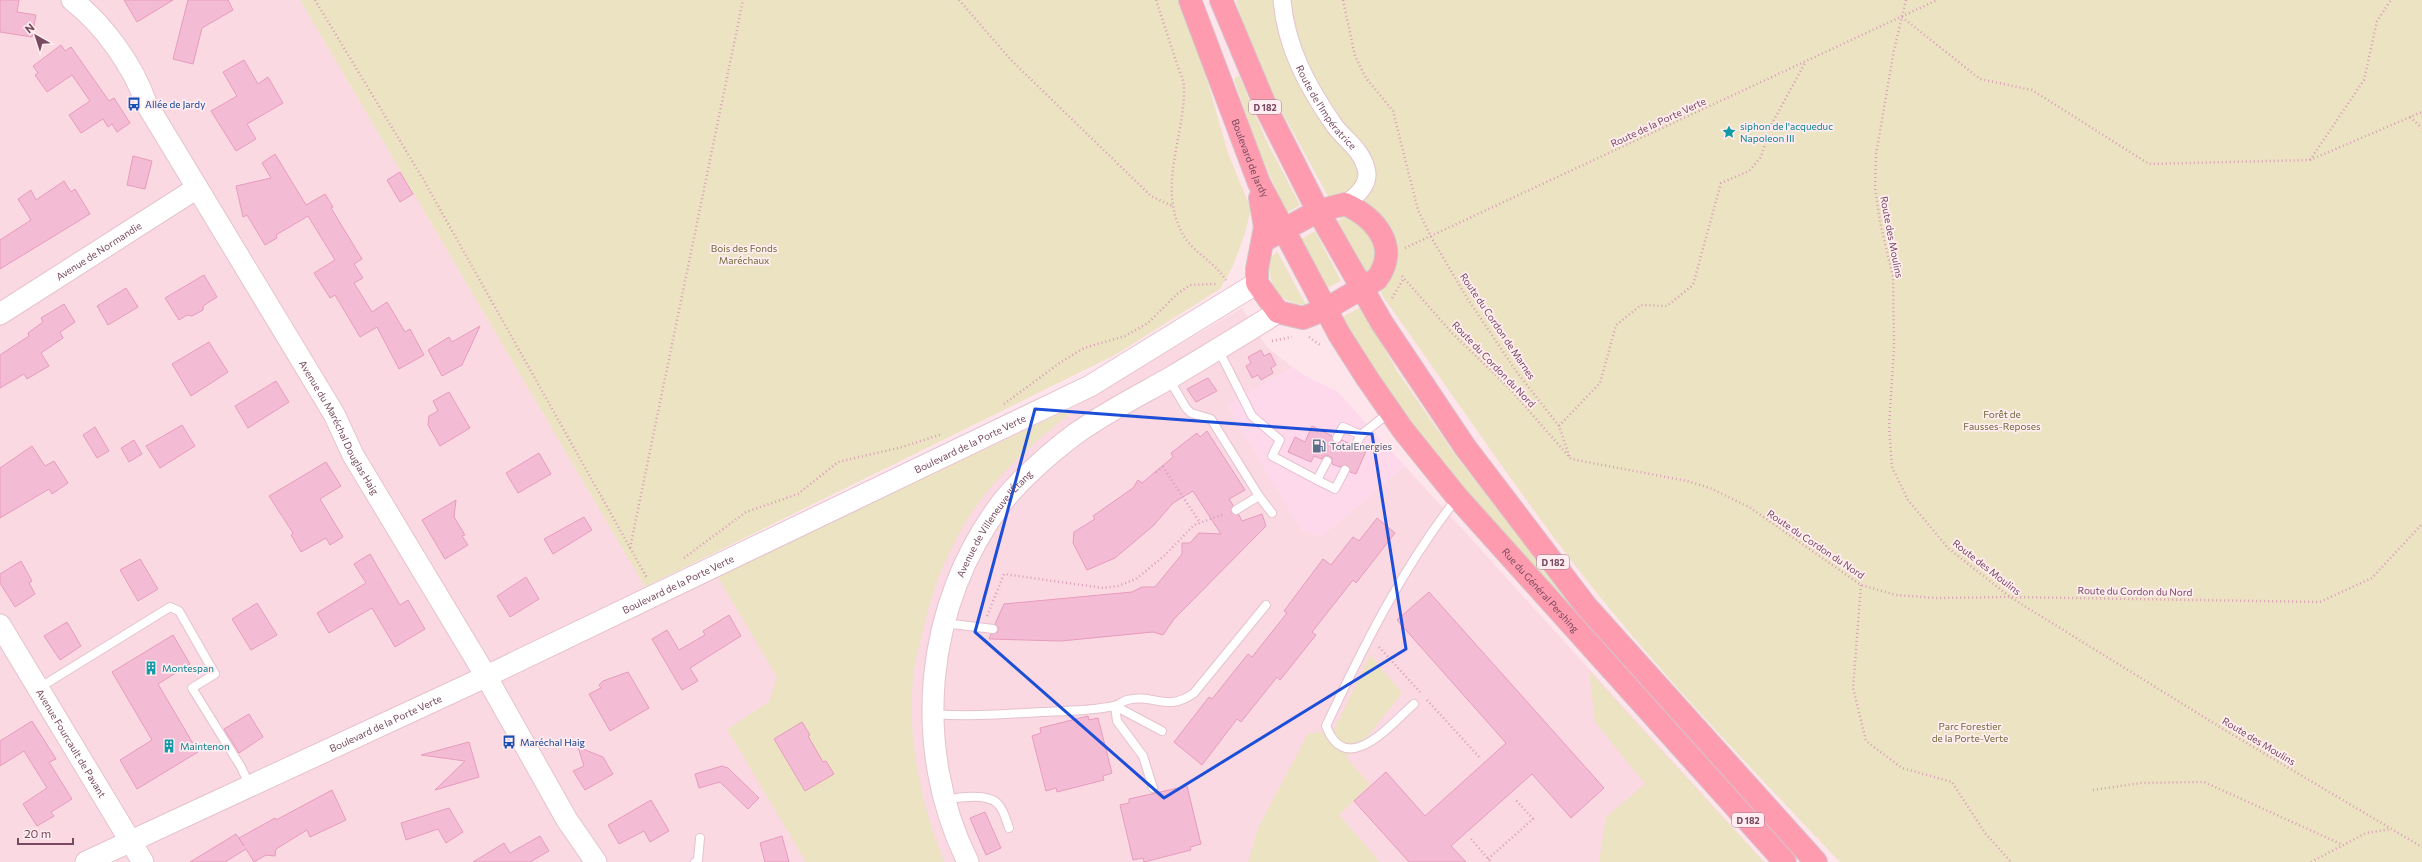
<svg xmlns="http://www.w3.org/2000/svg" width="2422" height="862" font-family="Commissioner,sans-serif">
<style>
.residential{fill:#fad9e2}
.commercial{fill:#fed9ec}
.green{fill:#ece3c3;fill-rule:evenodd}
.building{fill:#f4bcd4;stroke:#e79bbd}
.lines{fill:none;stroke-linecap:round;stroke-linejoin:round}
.service-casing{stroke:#e5c2ce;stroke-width:10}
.minor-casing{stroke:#e5c2ce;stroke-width:19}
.tertiary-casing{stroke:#e5c2ce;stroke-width:23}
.primary-casing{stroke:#d4c5cc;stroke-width:24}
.path{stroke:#d99eb8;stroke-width:2.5;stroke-dasharray:1 3;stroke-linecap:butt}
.service{stroke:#fff;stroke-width:8}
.minor{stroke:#fff;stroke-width:17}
.tertiary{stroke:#fff;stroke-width:21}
.primary{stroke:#fe9baf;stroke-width:22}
.marked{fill:none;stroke:#1d4ed8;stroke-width:3;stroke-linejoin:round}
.labels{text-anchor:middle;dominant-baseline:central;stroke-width:3.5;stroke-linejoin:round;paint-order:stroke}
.shield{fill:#ffedf1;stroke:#a07a8b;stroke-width:1}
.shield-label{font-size:9px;font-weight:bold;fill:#78495f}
.transit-label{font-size:10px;fill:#164399;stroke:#ffedf1;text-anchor:start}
.street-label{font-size:10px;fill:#78495f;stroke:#ffedf1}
.culture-label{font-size:10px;fill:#0d838f;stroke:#ffedf1;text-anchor:start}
.park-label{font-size:10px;fill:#726b3b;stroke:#ffedf1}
.service-label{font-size:10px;fill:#4e5e75;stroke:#ffedf1;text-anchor:start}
</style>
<rect width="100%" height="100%" fill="#fde5eb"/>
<path class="residential" d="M0 0H300L645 587 653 606 1072 408 1242 308 1267 347 1292 367 1227 407 1321 537 1405 466 1764 862H0Z"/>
<path class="commercial" d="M1292 367 1309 378 1337 391 1405 466 1321 537 1302 531 1227 406Z"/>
<g class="green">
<path d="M300 0H1184L1228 153 1251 209 1245 233 1233 266 1220 289 1115 355 645 587Z"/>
<path d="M1236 0H2422V862H1840C1747 764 1653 667 1571 560 1506 475 1446 385 1384 298L1369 271 1363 275 1335 221 1341 220 1252 57Z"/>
<path d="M1239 76 1266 140 1300 205 1286 213 1257 146 1234 79Z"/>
<path d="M1315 231 1341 281 1327 288 1301 239Z"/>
<path d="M1277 251 1306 305C1278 303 1268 286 1269 259Z"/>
<path d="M1361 307 1397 371 1453 452 1537 560 1768 825 1762 830 1451 478 1367 365 1339 319Z"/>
<path d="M1072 408 1068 415C1036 441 1004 468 979 502 952 539 935 580 924 625 921 640 916 655 914 670 906 735 920 801 944 862H806L727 729 769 702 777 677 717 576ZM802 722 810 734 808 736 823 762 826 761 834 774 781 751 774 739Z"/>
<path d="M1370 655 1402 693 1368 736 1346 757 1370 785 1339 815 1380 862H1248L1258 828 1308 734 1334 730Z"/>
<path d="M1589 671 1764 862H1599L1606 817 1645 784 1595 722Z"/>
</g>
<g class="building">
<path d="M0 0H19L17 12 36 15 32 37 0 32Z"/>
<path d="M124 0H173L137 22Z"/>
<path d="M188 0H228L233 10 202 28 193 64 173 59Z"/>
<path d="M61 45 65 51 71 47 109 101 114 98 130 123 117 132 112 124 108 127 103 119 81 133 69 115 90 101 72 75 47 92 35 75 38 73 33 66Z"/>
<path d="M244 60 258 84 268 77 283 103 247 124 256 139 236 151 211 111 237 96 223 72Z"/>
<path d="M275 154 306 205 325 194 333 207 331 208 362 259 354 264 363 278 354 283 372 312 387 302 405 332 410 329 424 355 399 369 377 327 360 337 335 295 330 298 314 273 335 260 308 216 276 235 277 238 265 245 247 215 243 217 236 186 271 178 262 163Z"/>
<path d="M133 156 152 161 145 189 127 185Z"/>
<path d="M400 172 413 194 400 202 387 180Z"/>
<path d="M64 181 71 192 75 189 90 214 0 269V240L31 220 18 199 31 190 36 200Z"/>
<path d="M204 275 217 297 203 306V310L192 316 187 315 179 320 165 298Z"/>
<path d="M126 288 138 307 108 325 97 306Z"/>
<path d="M64 304 75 322 60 332 63 338 41 353 49 366 27 379 24 374 0 388V355L29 336 28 333 43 322 41 318Z"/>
<path d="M480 326 462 365 442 376 428 350 449 337 452 342Z"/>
<path d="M209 342 228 372 191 396 172 364Z"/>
<path d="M1261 350 1264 356 1270 353 1276 365 1271 368 1273 373 1261 380 1258 375 1252 378 1246 366 1251 363 1248 357Z"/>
<path d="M1208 378 1217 391 1196 402 1187 389Z"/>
<path d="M276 381 289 402 248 428 235 406Z"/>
<path d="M449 392 470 428 440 446 428 425 429 416 438 411 433 401Z"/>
<path d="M182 425 195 446 160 468 146 446Z"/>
<path d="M1312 426 1332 436 1335 443 1342 440 1350 444 1353 451 1360 448 1366 451 1356 474 1350 472 1347 465 1340 467 1332 464V458L1329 456H1324L1322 459 1314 456 1311 462 1288 452 1295 437 1305 442Z"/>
<path d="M95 427 109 451 97 458 83 435Z"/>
<path d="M1207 431 1245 490 1229 499 1233 505 1231 512 1239 515 1242 521 1262 514 1266 526 1174 619 1163 635 1153 632 1061 641 989 639 991 634 998 632V627L995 624 1004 604 1132 592 1142 587H1155L1182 554V543H1190L1199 533 1221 534 1193 491 1173 503 1153 526 1115 558 1087 570 1073 543 1074 532 1095 519 1093 516 1133 488 1138 480 1142 483 1173 457 1171 453 1197 433 1200 437Z"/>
<path d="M134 440 142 454 129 462 121 448Z"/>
<path d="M32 446 45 466 54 461 68 483 52 494 49 489 0 518V468Z"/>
<path d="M539 453 551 474 518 493 506 473Z"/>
<path d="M326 462 341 486 320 499 343 537 330 545 326 538 301 552 291 535 293 533 269 496Z"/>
<path d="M456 500 454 517 465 535 462 536 468 545 445 559 422 520Z"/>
<path d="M584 517 592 530 553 554 544 539Z"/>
<path d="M1377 518 1395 533 1356 583 1353 580 1312 632 1316 635 1280 680 1277 677 1241 722 1237 719 1202 765 1174 742 1209 697 1212 699 1248 654 1252 657 1287 613 1284 611 1323 559 1331 565 1353 537 1359 541Z"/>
<path d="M370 554 400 605 408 600 425 629 395 647 372 608 329 633 317 613 366 583 354 564Z"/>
<path d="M140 559 158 589 138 601 120 570Z"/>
<path d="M21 561 32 581 29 583 35 594 15 607 0 583V574Z"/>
<path d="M526 577 539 599 510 617 497 596Z"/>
<path d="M1429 592 1604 788 1571 818 1532 774 1451 846 1466 862H1409L1354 801 1386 772 1425 816 1506 743 1397 620Z"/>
<path d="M257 603 277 635 251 650 232 619Z"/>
<path d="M729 615 741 636 690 668 698 681 682 690 652 639 667 630 679 650 705 635 703 631Z"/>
<path d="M67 622 81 646 60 660 44 636Z"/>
<path d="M173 635 190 664 158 684 198 752 137 789 120 760 152 740 112 672Z"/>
<path d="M628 672 649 708 610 731 589 694 601 688 599 685 603 681Z"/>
<path d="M249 714 263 737 239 753 224 729Z"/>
<path d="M1088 716 1089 720 1098 718 1112 773 1103 776 1104 780 1057 792 1056 788 1046 791 1032 736 1041 733 1040 728Z"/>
<path d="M32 721 56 759 49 762 72 799 51 812 54 816 37 826 23 804 47 788 24 751 0 766V741Z"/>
<path d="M802 722 810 735 808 736 823 762 826 761 834 774 805 791 774 739Z"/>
<path d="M469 742 479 777 435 790 465 761 421 755Z"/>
<path d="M578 747 603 757 613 774 585 790 573 771 584 766Z"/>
<path d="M722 766 728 768 759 798 748 809 720 782 699 788 695 774Z"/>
<path d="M1187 786 1201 844 1190 847 1191 850 1144 862 1143 858 1133 860 1120 805 1129 803V799Z"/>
<path d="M332 790 346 820 310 837 307 830 276 849 275 856 266 855 254 862 246 849 225 862H190L236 834 244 846 239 838 275 818 276 820Z"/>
<path d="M651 800 669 831 650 842 644 831 619 844 608 825Z"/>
<path d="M449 808 463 832 446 843 438 829 406 840 401 823Z"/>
<path d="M985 812 1001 848 986 855 970 818Z"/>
<path d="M540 836 549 851 530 862H473L504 843 510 853Z"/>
<path d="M782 836 789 862H765L760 843Z"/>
</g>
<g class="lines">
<g class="service-casing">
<g id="service">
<path d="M1218 349 1252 416 1280 440 1272 456 1317 480 1327 461"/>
<path d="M1169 379 1186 408 1191 413 1211 419 1259 496 1272 513"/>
<path d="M1337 438 1343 427 1361 435 1390 412"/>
<path d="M1355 446 1361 435"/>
<path d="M1317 480 1335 489 1345 470"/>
<path d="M1236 510 1259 496"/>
<path d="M944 623 993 629"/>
<path d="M39 688 170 607 179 611 215 674 192 688 241 767 250 786"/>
<path d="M1414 704C1391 724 1346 779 1326 726 1363 647 1403 567 1457 498"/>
<path d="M934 714C970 717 1005 714 1041 712 1064 711 1090 711 1114 706 1119 705 1123 701 1127 700 1154 693 1166 713 1194 693L1266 605"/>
<path d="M1153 788 1143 756 1117 721 1115 706 1162 731"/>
<path d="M946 800C959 797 988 793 998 804 1004 810 1006 820 1009 828"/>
<path d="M695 862 698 860 700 838"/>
</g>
</g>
<g class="minor-casing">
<g id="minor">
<path id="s1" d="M1282 0C1286 47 1307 86 1334 125 1344 139 1361 149 1366 168 1371 184 1357 196 1345 204"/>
</g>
</g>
<g class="tertiary-casing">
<g id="tertiary">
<path id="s2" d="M72 0C103 24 133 65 146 103L334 414 353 455 486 676 567 820 596 862"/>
<path id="s3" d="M0 314 197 188"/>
<path id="s4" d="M0 625 143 862"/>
<path id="s5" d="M86 862 468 685 1090 386 1257 283"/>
<path id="s6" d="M968 862C911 747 924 604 1003 501 1021 479 1051 452 1074 435 1104 413 1138 396 1170 378 1206 356 1242 335 1278 312"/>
</g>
</g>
<g class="primary-casing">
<g id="primary">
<path id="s7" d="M1190 0 1259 183 1339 334 1367 378 1403 430 1457 497 1785 862"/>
<path d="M1221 0 1268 112 1318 211 1382 323 1465 447 1586 606 1816 862"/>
<path d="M1260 198 1265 227 1257 269V283L1278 312 1303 318 1326 309 1377 279C1401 246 1374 217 1345 204L1318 211 1263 241"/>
</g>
</g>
<g class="path">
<path d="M315 0 423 179 647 578"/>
<path d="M959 0 1012 61 1151 196 1172 206"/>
<path d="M1156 0C1163 21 1170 43 1177 64 1179 71 1184 80 1184 87 1185 136 1158 184 1181 231 1192 253 1213 260 1226 280"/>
<path d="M1343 0 1355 56 1366 78 1393 111 1418 210 1431 237 1467 298 1516 371 1559 426 1570 458"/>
<path d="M1906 0 1894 50 1876 154 1875 187 1880 222 1893 277 1894 347 1889 426 1892 467 1908 500 1948 548 2010 597 2228 732 2422 847"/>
<path d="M1902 17 1980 79 2032 90 2149 164 2310 160 2422 112"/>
<path d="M2410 117 2422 128"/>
<path d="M2310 160 2364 80 2377 21 2391 0"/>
<path d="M1405 248 1937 0"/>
<path d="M1402 276 1452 333 1510 389 1571 459 1687 481 1710 488 1749 507 1861 585 1896 595 1936 598 2010 597 2320 602 2372 578 2422 524"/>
<path d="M1392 298 1404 278"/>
<path d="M1309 337 1321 346"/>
<path d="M1272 341 1292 337"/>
<path d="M1004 404 1061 362 1084 348 1125 336 1148 323 1177 294 1190 285 1217 284"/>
<path d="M1559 426 1600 383 1616 325 1641 305 1667 306 1693 285 1721 183 1749 171 1761 157 1770 127 1805 63"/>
<path d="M1156 472 1163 467 1199 521"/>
<path d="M630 548 743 0"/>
<path d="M684 558 746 512 798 494 838 462 902 447 942 434"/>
<path d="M1861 585 1853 688 1866 741 1902 768 1952 782 1985 833 2011 862"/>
<path d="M987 616 1004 574 1103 588 1118 586 1136 579 1164 556 1194 525 1224 514"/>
<path d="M1379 647 1420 692"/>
<path d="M1427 700 1481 759"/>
<path d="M2093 790 2141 783 2204 782 2343 845"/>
<path d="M1471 839 1491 862"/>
<path d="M1488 859 1533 819 1515 799"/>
<path d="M2311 862 2366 833 2391 829"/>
</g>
<use href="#service" class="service"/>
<use href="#minor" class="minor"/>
<use href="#tertiary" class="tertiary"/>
<use href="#primary" class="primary"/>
</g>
<path class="marked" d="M1035 409 1372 434 1406 649 1164 798 975 632Z"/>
<defs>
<g id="bus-bare" transform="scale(1.08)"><path d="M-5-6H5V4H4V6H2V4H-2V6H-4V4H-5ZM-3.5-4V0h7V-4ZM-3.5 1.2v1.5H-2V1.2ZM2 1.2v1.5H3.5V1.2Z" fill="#1a4fb4" stroke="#ffedf1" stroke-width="2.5" paint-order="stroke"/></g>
<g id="sight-bare" transform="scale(1.08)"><path d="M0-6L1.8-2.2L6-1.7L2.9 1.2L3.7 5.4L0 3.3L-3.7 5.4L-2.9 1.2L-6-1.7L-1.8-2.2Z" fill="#0f9aa8" stroke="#ffedf1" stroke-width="2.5" paint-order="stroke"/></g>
<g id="fuel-bare" transform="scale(1.08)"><path d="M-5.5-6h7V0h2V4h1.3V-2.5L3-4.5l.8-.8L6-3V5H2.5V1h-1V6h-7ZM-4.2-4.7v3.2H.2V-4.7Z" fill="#5c6f8a" stroke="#ffedf1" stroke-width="2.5" paint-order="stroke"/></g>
<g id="building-bare" transform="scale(1.08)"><path d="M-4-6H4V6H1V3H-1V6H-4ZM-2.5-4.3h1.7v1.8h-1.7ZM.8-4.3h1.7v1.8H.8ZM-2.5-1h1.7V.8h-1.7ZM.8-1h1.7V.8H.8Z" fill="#0f9aa8" stroke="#ffedf1" stroke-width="2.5" paint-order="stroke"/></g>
</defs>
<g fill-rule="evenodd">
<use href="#bus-bare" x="134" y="104"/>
<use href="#sight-bare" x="1729" y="132"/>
<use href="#fuel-bare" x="1319" y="446"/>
<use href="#building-bare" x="151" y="668"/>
<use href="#bus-bare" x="509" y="742"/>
<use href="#building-bare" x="169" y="746"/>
</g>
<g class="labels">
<g class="shield">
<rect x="1249" y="100" width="32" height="14" rx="3"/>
<rect x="1537" y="555" width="32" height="14" rx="3"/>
<rect x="1732" y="813" width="32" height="14" rx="3"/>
</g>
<g class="shield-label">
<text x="1265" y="107">D 182</text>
<text x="1553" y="562">D 182</text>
<text x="1748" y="820">D 182</text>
</g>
<g class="transit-label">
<text x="145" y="104">Allée de Jardy</text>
<text x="520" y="742">Maréchal Haig</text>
</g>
<g class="street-label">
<text stroke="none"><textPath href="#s1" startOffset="118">Route de l'Impératrice</textPath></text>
<text transform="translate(1658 122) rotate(-25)">Route de la Porte Verte</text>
<text stroke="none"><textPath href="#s7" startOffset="169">Boulevard de Jardy</textPath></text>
<text transform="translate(1892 237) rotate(79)">Route des Moulins</text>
<text stroke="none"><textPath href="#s3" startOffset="117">Avenue de Normandie</textPath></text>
<text transform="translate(1498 326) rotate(56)">Route du Cordon de Marnes</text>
<text transform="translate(1494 364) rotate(46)">Route du Cordon du Nord</text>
<text stroke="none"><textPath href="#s2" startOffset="506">Avenue du Maréchal Douglas Haig</textPath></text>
<text stroke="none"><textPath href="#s5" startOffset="978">Boulevard de la Porte Verte</textPath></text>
<text stroke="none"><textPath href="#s6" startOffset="358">Avenue de Villeneuve l'Étang</textPath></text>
<text transform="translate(1816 544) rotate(34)">Route du Cordon du Nord</text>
<text transform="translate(1987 567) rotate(38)">Route des Moulins</text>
<text stroke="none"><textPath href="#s5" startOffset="654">Boulevard de la Porte Verte</textPath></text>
<text stroke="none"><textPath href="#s7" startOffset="693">Rue du Général Pershing</textPath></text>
<text transform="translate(2135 591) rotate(1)">Route du Cordon du Nord</text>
<text stroke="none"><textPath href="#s5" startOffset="330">Boulevard de la Porte Verte</textPath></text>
<text transform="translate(2259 741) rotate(31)">Route des Moulins</text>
<text stroke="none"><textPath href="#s4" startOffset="138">Avenue Fourcault de Pavant</textPath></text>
</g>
<g class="culture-label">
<text x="1740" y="126">siphon de l'acqueduc<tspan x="1740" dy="12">Napoleon III</tspan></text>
<text x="162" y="668">Montespan</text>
<text x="180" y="746">Maintenon</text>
</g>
<g class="park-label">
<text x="744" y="248">Bois des Fonds<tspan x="744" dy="12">Maréchaux</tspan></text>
<text x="2002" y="414">Forêt de<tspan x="2002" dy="12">Fausses-Reposes</tspan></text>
<text x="1970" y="726">Parc Forestier<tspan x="1970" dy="12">de la Porte-Verte</tspan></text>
</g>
<g class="service-label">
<text x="1330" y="446">TotalEnergies</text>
</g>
</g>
<g transform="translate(36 36) rotate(321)" stroke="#ffedf1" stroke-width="3" paint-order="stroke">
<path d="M0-3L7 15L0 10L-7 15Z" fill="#78495f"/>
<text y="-6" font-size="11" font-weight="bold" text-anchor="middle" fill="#78495f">N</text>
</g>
<path d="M18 838v6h55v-6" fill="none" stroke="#78495f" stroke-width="2"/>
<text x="24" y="838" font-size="12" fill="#78495f" stroke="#ffedf1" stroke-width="3" paint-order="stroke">20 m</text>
</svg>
